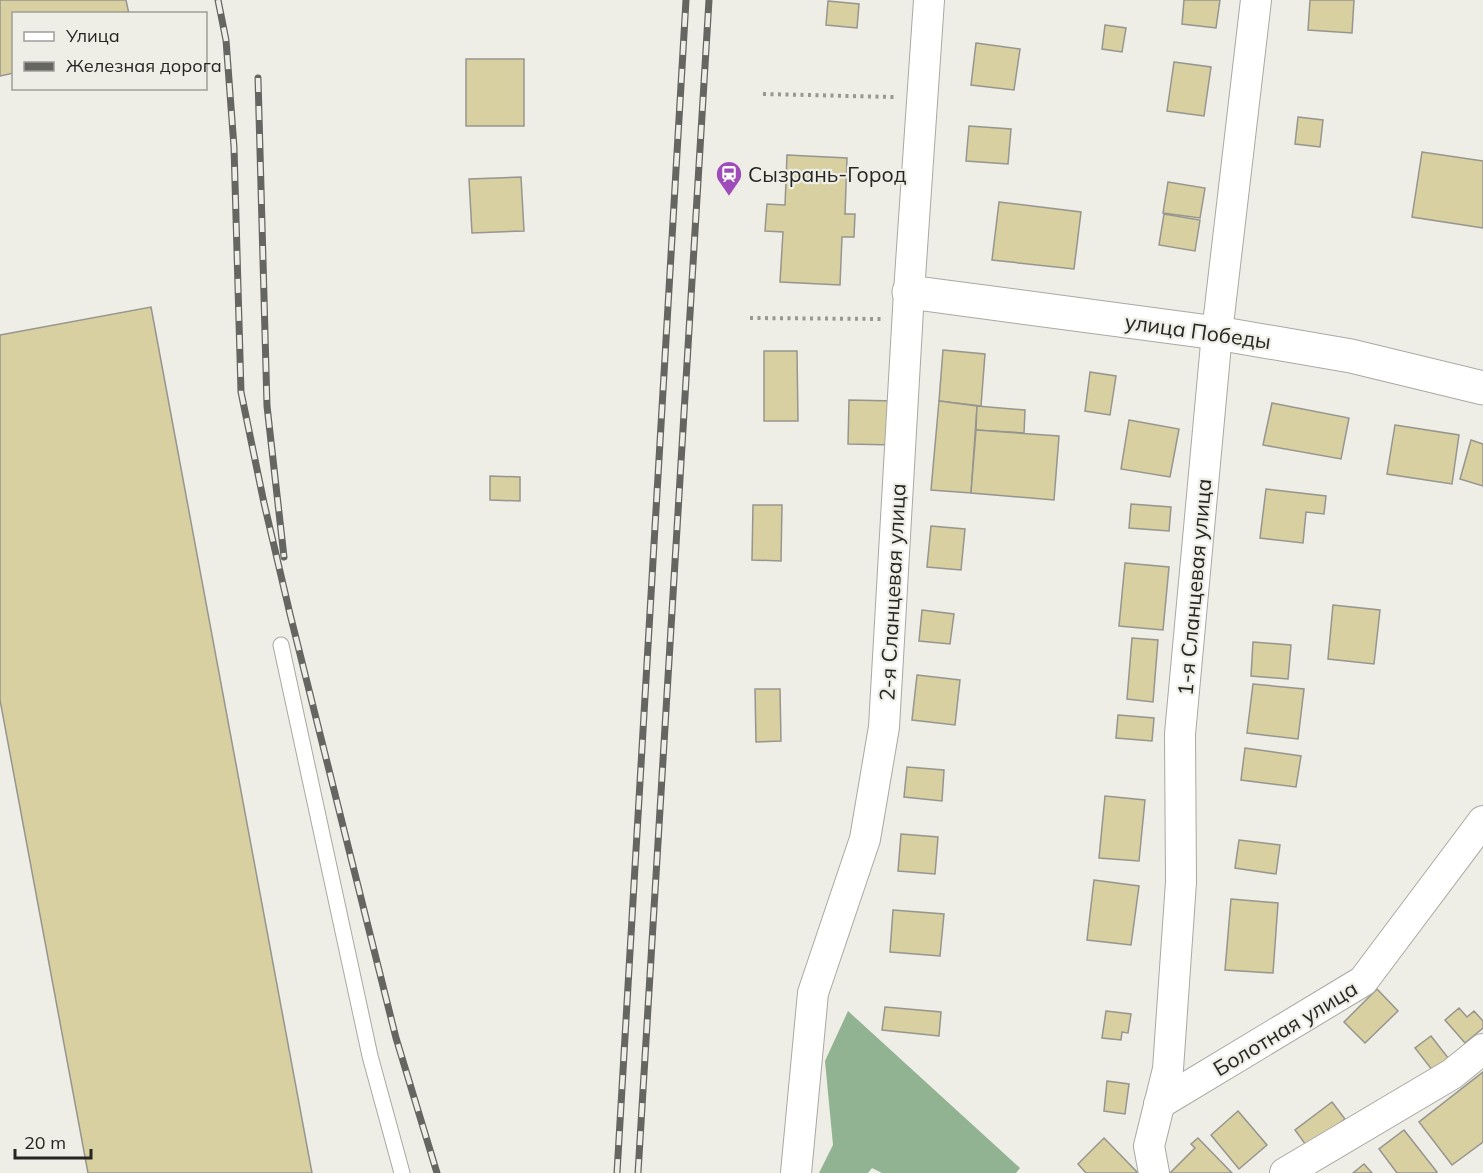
<svg xmlns="http://www.w3.org/2000/svg" width="1483" height="1173" font-family="Mulish,sans-serif">
<style>
.forest{fill:#91b391}
.building{fill:#d8d0a1;stroke:#96958f;stroke-width:1.5}
.lines{fill:none;stroke-linecap:round;stroke-linejoin:round}
.lane-casing{stroke:#a9a8a2;stroke-width:17}
.street-casing{stroke:#a9a8a2;stroke-width:32}
.secondary-casing{stroke:#a9a8a2;stroke-width:35}
.path{stroke:#989792;stroke-width:4;stroke-dasharray:3 4.5;stroke-linecap:butt}
.lane{stroke:#fff;stroke-width:15}
.street{stroke:#fff;stroke-width:30}
.secondary{stroke:#fff;stroke-width:33}
.rail-casing{stroke:#656561;stroke-width:7}
.rail{stroke:#eeede6;stroke-width:4.5;stroke-dasharray:14;stroke-linecap:butt}
.labels{text-anchor:middle;dominant-baseline:central;stroke-width:4.5;stroke-linejoin:round;paint-order:stroke}
.poi-label{font-size:21px;fill:#252522;stroke:#eeede6;text-anchor:start}
.street-label{font-size:21px;fill:#252522;stroke:#eeede6}
</style>
<rect width="100%" height="100%" fill="#eeede6"/>
<path class="forest" d="M848 1011 1020 1168 1016 1173H882L872 1168 868 1173H819L833 1145 825 1061Z"/>
<g class="building">
<path d="M0 0H126L129 14H14V73L0 76Z"/>
<path d="M1184 0H1220L1216 28 1182 24Z"/>
<path d="M1310 0H1354L1352 33 1308 30Z"/>
<path d="M828 1 859 4 857 28 826 25Z"/>
<path d="M1105 25 1126 28 1122 52 1102 49Z"/>
<path d="M976 43 1020 49 1014 90 971 85Z"/>
<rect x="466" y="59" width="58" height="67"/>
<path d="M1174 62 1211 67 1204 116 1167 111Z"/>
<path d="M1298 117 1323 120 1320 147 1295 144Z"/>
<path d="M969 126 1011 129 1008 164 966 161Z"/>
<path d="M1422 152 1483 161V228L1412 217Z"/>
<path d="M787 155 847 158 845 214H855L854 237H842L840 285 780 282 783 232 765 231 766 217 767 204 785 205Z"/>
<path d="M521 177 524 231 472 233 469 179Z"/>
<path d="M1168 182 1205 188 1200 218 1163 213Z"/>
<path d="M999 202 1081 212 1074 269 992 260Z"/>
<path d="M1164 214 1200 220 1195 251 1159 245Z"/>
<path d="M151 307 312 1173H88L0 700V335Z"/>
<path d="M943 350 985 354 981 406 939 401Z"/>
<path d="M764 351H797L798 421H764Z"/>
<path d="M1090 372 1116 376 1110 415 1085 411Z"/>
<path d="M849 400 895 401V445L848 444Z"/>
<path d="M939 401 977 406 971 493 931 490Z"/>
<path d="M1272 403 1349 418 1341 459 1263 445Z"/>
<path d="M977 406 1025 410 1024 433 976 430Z"/>
<path d="M1129 420 1179 429 1170 477 1121 469Z"/>
<path d="M1395 425 1459 435 1452 484 1387 474Z"/>
<path d="M976 430 1059 436 1054 500 971 493Z"/>
<path d="M1471 440 1483 444V486L1460 479Z"/>
<path d="M490 476 520 477V501L490 500Z"/>
<path d="M1266 489 1326 496 1324 514 1306 512 1303 543 1260 538Z"/>
<path d="M1131 504 1171 507 1169 531 1129 528Z"/>
<path d="M753 505H782L781 561 752 560Z"/>
<path d="M931 526 965 529 961 570 927 567Z"/>
<path d="M1125 563 1169 567 1163 630 1119 626Z"/>
<path d="M1333 605 1380 610 1374 664 1328 659Z"/>
<path d="M922 610 954 614 950 644 919 641Z"/>
<path d="M1132 638 1158 640 1153 702 1127 699Z"/>
<path d="M1253 642 1291 645 1288 679 1251 676Z"/>
<path d="M917 675 960 680 955 725 912 720Z"/>
<path d="M1253 684 1304 689 1298 739 1247 733Z"/>
<path d="M755 689H780L781 741 756 742Z"/>
<path d="M1118 715 1154 718 1152 741 1116 738Z"/>
<path d="M1245 748 1301 756 1296 787 1241 780Z"/>
<path d="M907 767 944 770 942 801 904 797Z"/>
<path d="M1105 796 1145 800 1139 861 1099 858Z"/>
<path d="M901 834 938 837 935 874 898 871Z"/>
<path d="M1239 840 1280 845 1276 874 1235 868Z"/>
<path d="M1094 880 1139 886 1131 945 1087 940Z"/>
<path d="M1231 899 1278 903 1273 973 1225 970Z"/>
<path d="M893 910 944 914 940 956 890 952Z"/>
<path d="M1377 989 1398 1011 1365 1043 1344 1022Z"/>
<path d="M885 1007 941 1012 939 1036 882 1030Z"/>
<path d="M1459 1008 1467 1017 1474 1011 1483 1021V1028L1465 1043 1445 1020Z"/>
<path d="M1106 1011 1131 1014 1128 1033 1122 1032 1121 1040 1102 1038Z"/>
<path d="M1431 1036 1449 1059 1433 1071 1415 1048Z"/>
<path d="M1483 1072V1142L1452 1165 1419 1122Z"/>
<path d="M1107 1081 1129 1084 1125 1114 1104 1111Z"/>
<path d="M1332 1102 1345 1119 1308 1148 1295 1130Z"/>
<path d="M1238 1111 1267 1145 1239 1169 1211 1135Z"/>
<path d="M1404 1130 1437 1172 1435 1173H1397L1379 1149Z"/>
<path d="M1104 1138 1137 1172 1136 1173H1086L1078 1164Z"/>
<path d="M1198 1138 1232 1173H1170L1195 1148 1191 1144Z"/>
<path d="M1364 1164 1372 1173H1353Z"/>
</g>
<g class="lines">
<g class="lane-casing">
<path id="lane" d="M281 645 370 1056 402 1173"/>
</g>
<g class="street-casing">
<g id="street">
<path d="M1159 1104 1363 981 1483 821"/>
<path d="M796 1173 813 993 865 839 884 727 909 292 929 0"/>
<path d="M1154 1173 1149 1146 1168 1069 1181 882 1180 734 1217 333 1256 0"/>
<path d="M1285 1173 1452 1074 1483 1049"/>
</g>
</g>
<g class="secondary-casing">
<path id="secondary" d="M909 292 1217 333 1351 356 1483 388"/>
</g>
<g class="path">
<path d="M763 94 894 97"/>
<path d="M750 318 882 319"/>
</g>
<use href="#lane" class="lane"/>
<use href="#street" class="street"/>
<use href="#secondary" class="secondary"/>
<g class="rail-casing">
<g id="rail">
<path d="M218 0 226 40 234 147 241 392 264 503 290 614 396 1038 437 1173"/>
<path d="M258 78 267 406 284 557"/>
<path d="M617 1173 686 0"/>
<path d="M638 1173 709 0"/>
</g>
</g>
<use href="#rail" class="rail"/>
</g>
<defs>
<g id="station-pin" transform="scale(1.35)"><path d="M0 17L-7.5 6A9.5 9.5 0 1 1 7.5 6Z" fill="#9f4cba" stroke="#eeede6"/><path d="M-3-6H3Q5-6 5-4V2Q5 4 3 4L4.5 6H3L1.5 4h-3L-3 6H-4.5L-3 4Q-5 4-5 2V-4Q-5-6-3-6ZM-3.5-4v3h7v-3ZM-3.5 1v1.5H-2V1ZM2 1v1.5H3.5V1Z" fill="#fff"/></g>
</defs>
<g fill-rule="evenodd">
<use href="#station-pin" x="729" y="174"/>
</g>
<g class="labels">
<g class="poi-label">
<text x="748" y="174">Сызрань-Город</text>
</g>
<g class="street-label">
<text transform="translate(1198 331) rotate(8)">улица Победы</text>
<text transform="translate(1194 587) rotate(-85)">1-я Сланцевая улица</text>
<text transform="translate(892 592) rotate(-87)">2-я Сланцевая улица</text>
<text transform="translate(1285 1028) rotate(-31)">Болотная улица</text>
</g>
</g>
<rect x="12" y="12" width="195" height="78" fill="#eeede6" stroke="#9e9d98" stroke-width="1.5"/>
<rect x="24" y="32" width="30" height="9" fill="#ffffff" stroke="#9e9d98" stroke-width="1.5"/>
<text x="66" y="42" font-size="18" fill="#252522">Улица</text>
<rect x="24" y="62" width="30" height="9" fill="#656561" stroke="#9e9d98" stroke-width="1.5"/>
<text x="66" y="72" font-size="18" fill="#252522">Железная дорога</text>
<path d="M15 1149v9h76v-9" fill="none" stroke="#252522" stroke-width="3"/>
<text x="24" y="1149" font-size="18" fill="#252522" stroke="#eeede6" stroke-width="4.5" paint-order="stroke">20 m</text>
</svg>
